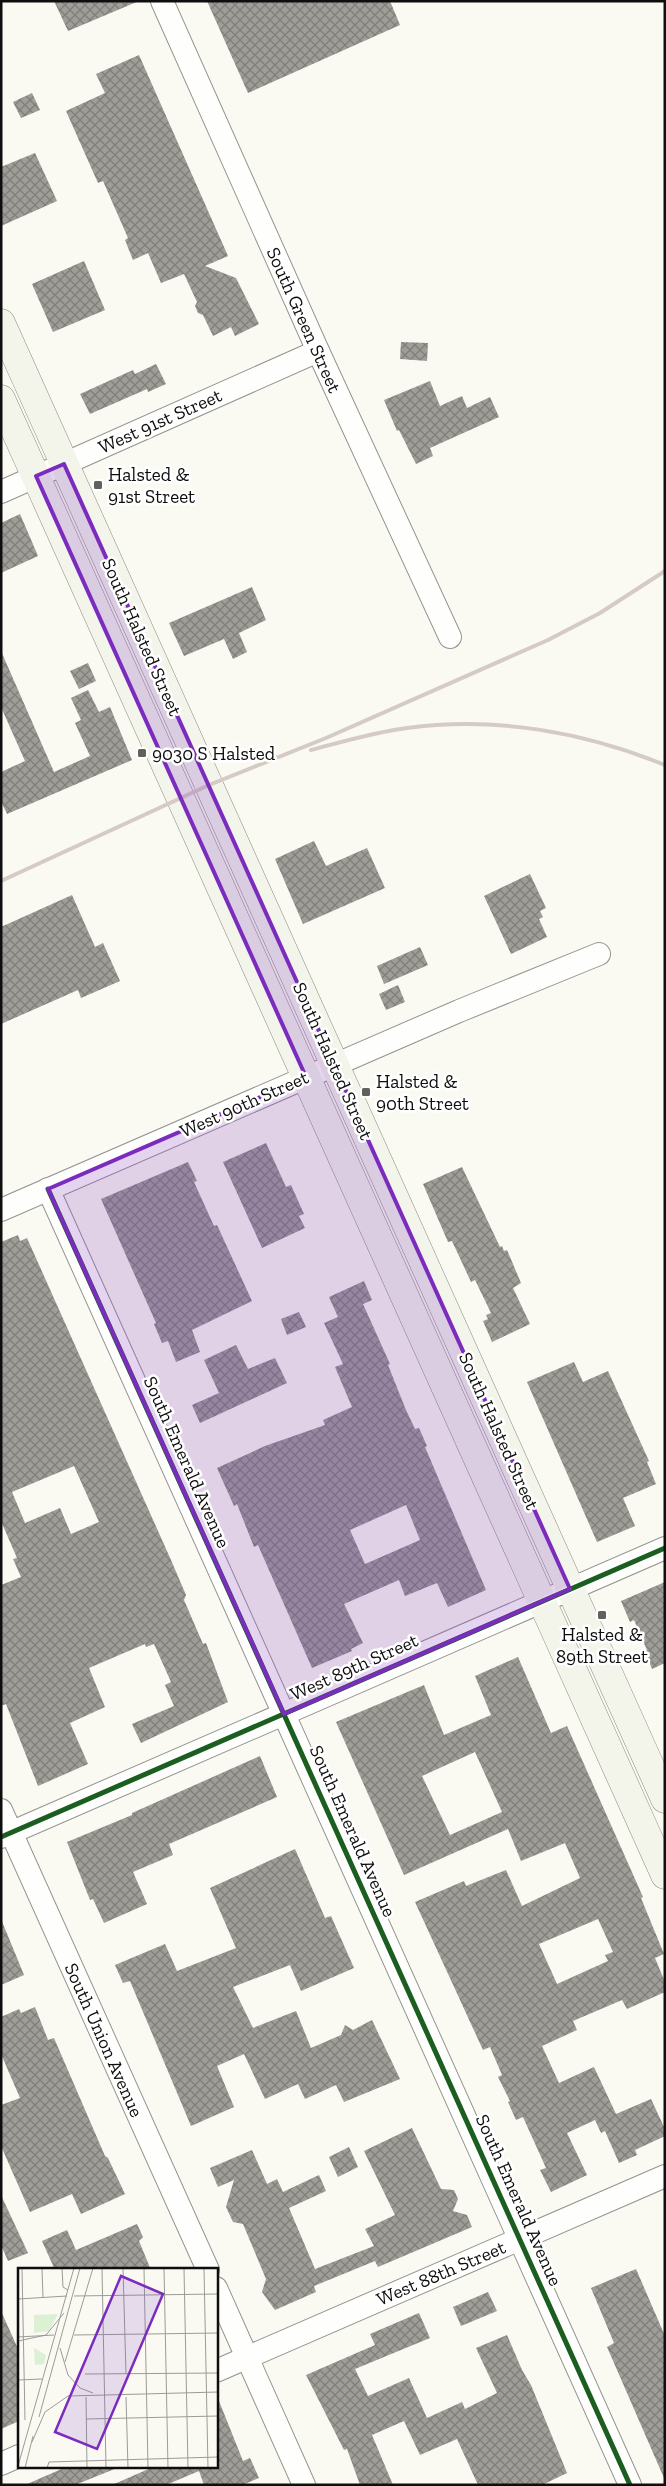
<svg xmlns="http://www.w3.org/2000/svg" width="666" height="2486" font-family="'Zilla Slab',serif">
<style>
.building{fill:url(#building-cross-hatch);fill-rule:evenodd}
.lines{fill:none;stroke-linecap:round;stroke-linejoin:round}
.minor-casing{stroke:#949491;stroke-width:24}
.secondary-casing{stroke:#8b8b87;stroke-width:29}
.minor{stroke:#fefefd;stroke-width:22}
.secondary{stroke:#f3f5ea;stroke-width:28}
.rail{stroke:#d6cac5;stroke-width:4}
.cycleway-casing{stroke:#fff;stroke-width:8}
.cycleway{stroke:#1b5e20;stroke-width:5}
.marked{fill:#7b2cbf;fill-opacity:0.2;stroke:#7b2cbf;stroke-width:4;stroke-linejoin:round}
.poi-dot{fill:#61615e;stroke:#fff;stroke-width:2}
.labels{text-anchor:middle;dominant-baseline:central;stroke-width:5;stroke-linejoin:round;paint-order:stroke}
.street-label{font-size:19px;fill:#0e0e0e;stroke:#fff}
.poi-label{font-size:19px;fill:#0e0e0e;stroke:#fff;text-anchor:start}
.inset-road{fill:none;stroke:#9c9c97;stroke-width:1}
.view{fill:#7b2cbf;fill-opacity:0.15;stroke:#7b2cbf;stroke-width:2.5}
.inset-edge{fill:none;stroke:#0e0e0e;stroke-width:2.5}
</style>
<defs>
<pattern id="building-cross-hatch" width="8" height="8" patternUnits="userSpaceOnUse" patternTransform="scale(1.25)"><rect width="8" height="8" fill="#9e9d98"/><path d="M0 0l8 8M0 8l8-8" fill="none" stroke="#7f7e7a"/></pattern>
</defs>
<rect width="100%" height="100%" fill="#fafaf2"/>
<g class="building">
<path d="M54 1H139L68 31Z"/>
<path d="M207 1H390L400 25 248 93Z"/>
<path d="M139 55 228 256 205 266 236 278 259 324 235 336 231 327 213 336 203 315 198 313 195 306 197 302 184 274 161 283 148 253 133 260 125 240 128 238 103 181 98 183 66 111 105 93 96 74Z"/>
<path d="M32 93 40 110 21 118 13 102Z"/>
<path d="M35 153 57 201 1 226V167Z"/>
<path d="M84 261 105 310 53 332 32 284Z"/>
<path d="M401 342 428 343 427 361 400 359Z"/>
<path d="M156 364 166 384 148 392 147 389 90 414 80 394 133 370 135 374Z"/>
<path d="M430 381 440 406 462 396 467 408 490 397 499 417 430 448 433 456 416 464 399 430 397 431 384 400Z"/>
<path d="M20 514 38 556 1 573V523Z"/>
<path d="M252 587 266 620 239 633 247 652 233 659 224 639 184 656 169 623Z"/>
<path d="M1 651 54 772 90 756 75 723 81 720 71 698 88 690 99 712 110 707 132 760 7 814 1 801V772L25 761 1 707Z"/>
<path d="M88 663 96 681 79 689 70 671Z"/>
<path d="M314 841 326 866 367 848 385 888 303 924 275 859Z"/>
<path d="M530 874 546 908 540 911 543 917 539 919 547 937 511 954 484 896Z"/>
<path d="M72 895 95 947 103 943 120 981 81 998 78 990 1 1024V927Z"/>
<path d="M420 947 428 965 384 984 377 966Z"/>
<path d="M398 985 405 1002 386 1010 379 994Z"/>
<path d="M266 1143 286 1187 291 1185 304 1214 299 1216 305 1228 262 1248 223 1162Z"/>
<path d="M188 1162 197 1181 194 1182 214 1226 217 1225 252 1301 192 1330 200 1352 176 1362 168 1341 162 1343 154 1324 156 1323 101 1199Z"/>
<path d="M462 1167 500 1247 502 1246 504 1251 507 1250 521 1283 513 1288 530 1324 492 1342 483 1321 488 1319 486 1315 491 1313 475 1280 471 1282 452 1241 448 1242 423 1184Z"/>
<path d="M18 1235 20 1241 27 1238 171 1560 186 1595 184 1600 203 1644 206 1643 228 1702 141 1743 132 1724 174 1706 165 1685 171 1682 154 1644 146 1647 145 1644 89 1668 105 1707 70 1723 88 1764 38 1786 6 1704 1 1706V1585L21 1577 13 1559 17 1558 1 1521V1242ZM74 1466 99 1522 71 1534 60 1508 25 1523 12 1492Z"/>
<path d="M364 1281 372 1300 363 1304 390 1364 388 1365 406 1410 415 1429 419 1428 427 1446 425 1447 486 1590 448 1607 437 1583 405 1596 399 1580 344 1604 363 1643 351 1649 352 1651 312 1668 258 1545 254 1547 237 1504 234 1506 217 1468 265 1446 325 1425 323 1420 352 1407 335 1367 343 1364 324 1323 338 1317 329 1297ZM406 1505 420 1540 365 1564 350 1530Z"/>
<path d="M299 1312 306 1327 287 1335 281 1319Z"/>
<path d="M236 1345 248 1369 275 1358 287 1383 200 1423 192 1405 219 1393 204 1360Z"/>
<path d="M574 1362 583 1382 608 1371 649 1461 647 1462 656 1484 623 1498 635 1526 597 1542 527 1382Z"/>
<path d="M665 1582V1663L652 1669 645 1651 647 1650 634 1620 630 1622 621 1601Z"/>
<path d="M518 1657 551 1733 567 1726 643 1897 641 1898 664 1954 655 1958 665 1982V1992L627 2009 622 2000 573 2021 577 2030 542 2046 559 2083 594 2067 616 2114 651 2099 665 2129V2136L635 2150 637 2155 619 2163 605 2131 601 2133 595 2120 567 2133 587 2175 551 2192 540 2170 546 2168 523 2117 516 2120 508 2102 510 2101 498 2077 502 2075 490 2047 483 2050 415 1902 464 1881 466 1886 506 1870 522 1906 580 1878 565 1843 521 1861 508 1829 404 1875 336 1722 424 1685 444 1735 491 1715 475 1676ZM475 1752 502 1812 450 1835 422 1776ZM598 1919 613 1952 605 1955 608 1961 557 1984 539 1944Z"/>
<path d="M260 1756 277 1797 169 1844 173 1855 133 1872 147 1904 104 1923 93 1899 90 1900 67 1842 132 1815V1813Z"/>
<path d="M295 1849 325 1918 331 1916 354 1968 301 1991 290 1965 233 1987 253 2028 296 2011 311 2048 341 2035 345 2025 353 2030 372 2020 400 2079 344 2102 336 2085 305 2099 298 2084 265 2099 244 2054 217 2066 234 2107 191 2126 130 1981 123 1983 115 1965 165 1944 177 1971 236 1948 210 1888Z"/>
<path d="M1 1919 24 1975 1 1985Z"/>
<path d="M35 2007 48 2040 54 2038 105 2156 108 2158 125 2194 81 2214 72 2194 30 2212 1 2146V2105L20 2098 1 2054V2017L19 2009 21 2013Z"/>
<path d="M412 2128 441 2189 454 2190 458 2199 453 2211 467 2215 472 2227 378 2267 375 2261 314 2286 316 2292 275 2310 262 2292 266 2279 243 2224 233 2222 226 2207 234 2180 218 2187 210 2168 252 2150 267 2184 277 2179 283 2192 319 2175 326 2191 289 2208 315 2269 374 2246 365 2229 395 2215 364 2151Z"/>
<path d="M349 2147 358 2167 338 2177 329 2157Z"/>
<path d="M1 2195 28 2253 8 2261 1 2245Z"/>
<path d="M137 2224 143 2237 139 2241 151 2270H55L42 2241 67 2230 76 2250Z"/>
<path d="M636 2269 665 2336 664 2478 607 2347 614 2343 591 2288Z"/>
<path d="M488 2292 497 2311 461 2326 453 2307Z"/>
<path d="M1 2311 19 2351V2421L1 2429Z"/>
<path d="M419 2313 430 2338 355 2369 368 2396 409 2378 427 2418 462 2402 465 2409 497 2393 476 2348 507 2335 522 2370 531 2385 567 2473 542 2485H478L457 2439 420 2455 404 2421 372 2435 393 2485H360L347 2449 344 2450 306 2375 375 2345 370 2334Z"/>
<path d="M217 2396 243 2461 250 2458 259 2478 242 2485H204L199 2471 166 2485H112L153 2467H216Z"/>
<path d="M66 2467H117V2468L75 2485H25Z"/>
</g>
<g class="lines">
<g class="minor-casing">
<g id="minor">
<path d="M162 1 318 351 450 637"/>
<path d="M1 492 318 351"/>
<path d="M48 1189 630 2485"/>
<path d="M1 1210 459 1011 599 954"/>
<path d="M1 1810 208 2270"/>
<path d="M1 1837 665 1548"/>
<path d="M216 2288 304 2485"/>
<path d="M216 2371 665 2176"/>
<path d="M1 2464 19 2456"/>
</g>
</g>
<g class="secondary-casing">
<g id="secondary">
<path d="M1 323 665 1799"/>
<path d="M1 399 665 1875"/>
</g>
</g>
<use href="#minor" class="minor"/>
<use href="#secondary" class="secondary"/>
<g class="rail">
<path d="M311 750C342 742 375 732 407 728 495 716 584 732 665 765"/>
<path d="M1 881 209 785 326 738 548 640 600 613 665 571"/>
</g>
<g class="cycleway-casing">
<g id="cycleway">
<path d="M48 1189 630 2485"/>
<path d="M1 1837 665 1548"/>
</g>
</g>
<use href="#cycleway" class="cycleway"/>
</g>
<path class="marked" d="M64 464 570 1589 284 1714 48 1189 306 1077 36 476Z"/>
<g class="poi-dot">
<rect x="93" y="480" width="10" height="10" rx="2.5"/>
<rect x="137" y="748" width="10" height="10" rx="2.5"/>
<rect x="361" y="1087" width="10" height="10" rx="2.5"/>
<rect x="597" y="1610" width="10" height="10" rx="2.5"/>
</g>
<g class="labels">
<g class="street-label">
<text transform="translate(304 320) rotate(66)">South Green Street</text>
<text transform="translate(160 421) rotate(-24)">West 91st Street</text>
<text transform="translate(142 637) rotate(66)">South Halsted Street</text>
<text transform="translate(333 1061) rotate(66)">South Halsted Street</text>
<text transform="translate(244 1104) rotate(-24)">West 90th Street</text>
<text transform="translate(499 1431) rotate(66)">South Halsted Street</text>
<text transform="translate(187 1462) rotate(66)">South Emerald Avenue</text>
<text transform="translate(354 1667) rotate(-24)">West 89th Street</text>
<text transform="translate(353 1831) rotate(66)">South Emerald Avenue</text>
<text transform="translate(104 2040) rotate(66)">South Union Avenue</text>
<text transform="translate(519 2200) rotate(66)">South Emerald Avenue</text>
<text transform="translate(441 2273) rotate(-23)">West 88th Street</text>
</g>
<g class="poi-label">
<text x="108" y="474">Halsted &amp;<tspan x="108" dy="22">91st Street</tspan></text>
<text x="152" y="753">9030 S Halsted</text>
<text x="376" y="1081">Halsted &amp;<tspan x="376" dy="22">90th Street</tspan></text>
<text x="602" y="1634" text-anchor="middle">Halsted &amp;<tspan x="602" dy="22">89th Street</tspan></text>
</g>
</g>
<g transform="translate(18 2268)">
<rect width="200" height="200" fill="#fafaf2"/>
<path d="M16 80 28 87 26 96 17 97Z" fill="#dcf0d3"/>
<path d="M40 46 31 63 16 65V47Z" fill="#dcf0d3"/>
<path class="inset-road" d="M4 0 7 152M24 0 25 30M44 0 45 19 50 22M84 0 88 200M105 0 108 106M126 0 130 200M146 0 150 200M166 0 170 200M186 0 190 200M56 28 200 26M0 31 49 28M56 67 200 65M0 69 36 67M0 73 28 67 46 45M42 80 50 107 62 120 75 125M47 94 75 0M67 106 200 105M0 112 24 111M68 129 69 200M108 129 110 200M21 149 62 0M68 151 200 148M14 174 27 144 50 128 200 124M0 198 56 0M7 200 15 168M29 200 31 194 200 189"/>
<path class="view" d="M103 8 145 26 79 181 37 164Z"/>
<rect width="200" height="200" class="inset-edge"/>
</g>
<rect width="666" height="2486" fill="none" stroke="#0e0e0e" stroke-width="5"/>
</svg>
